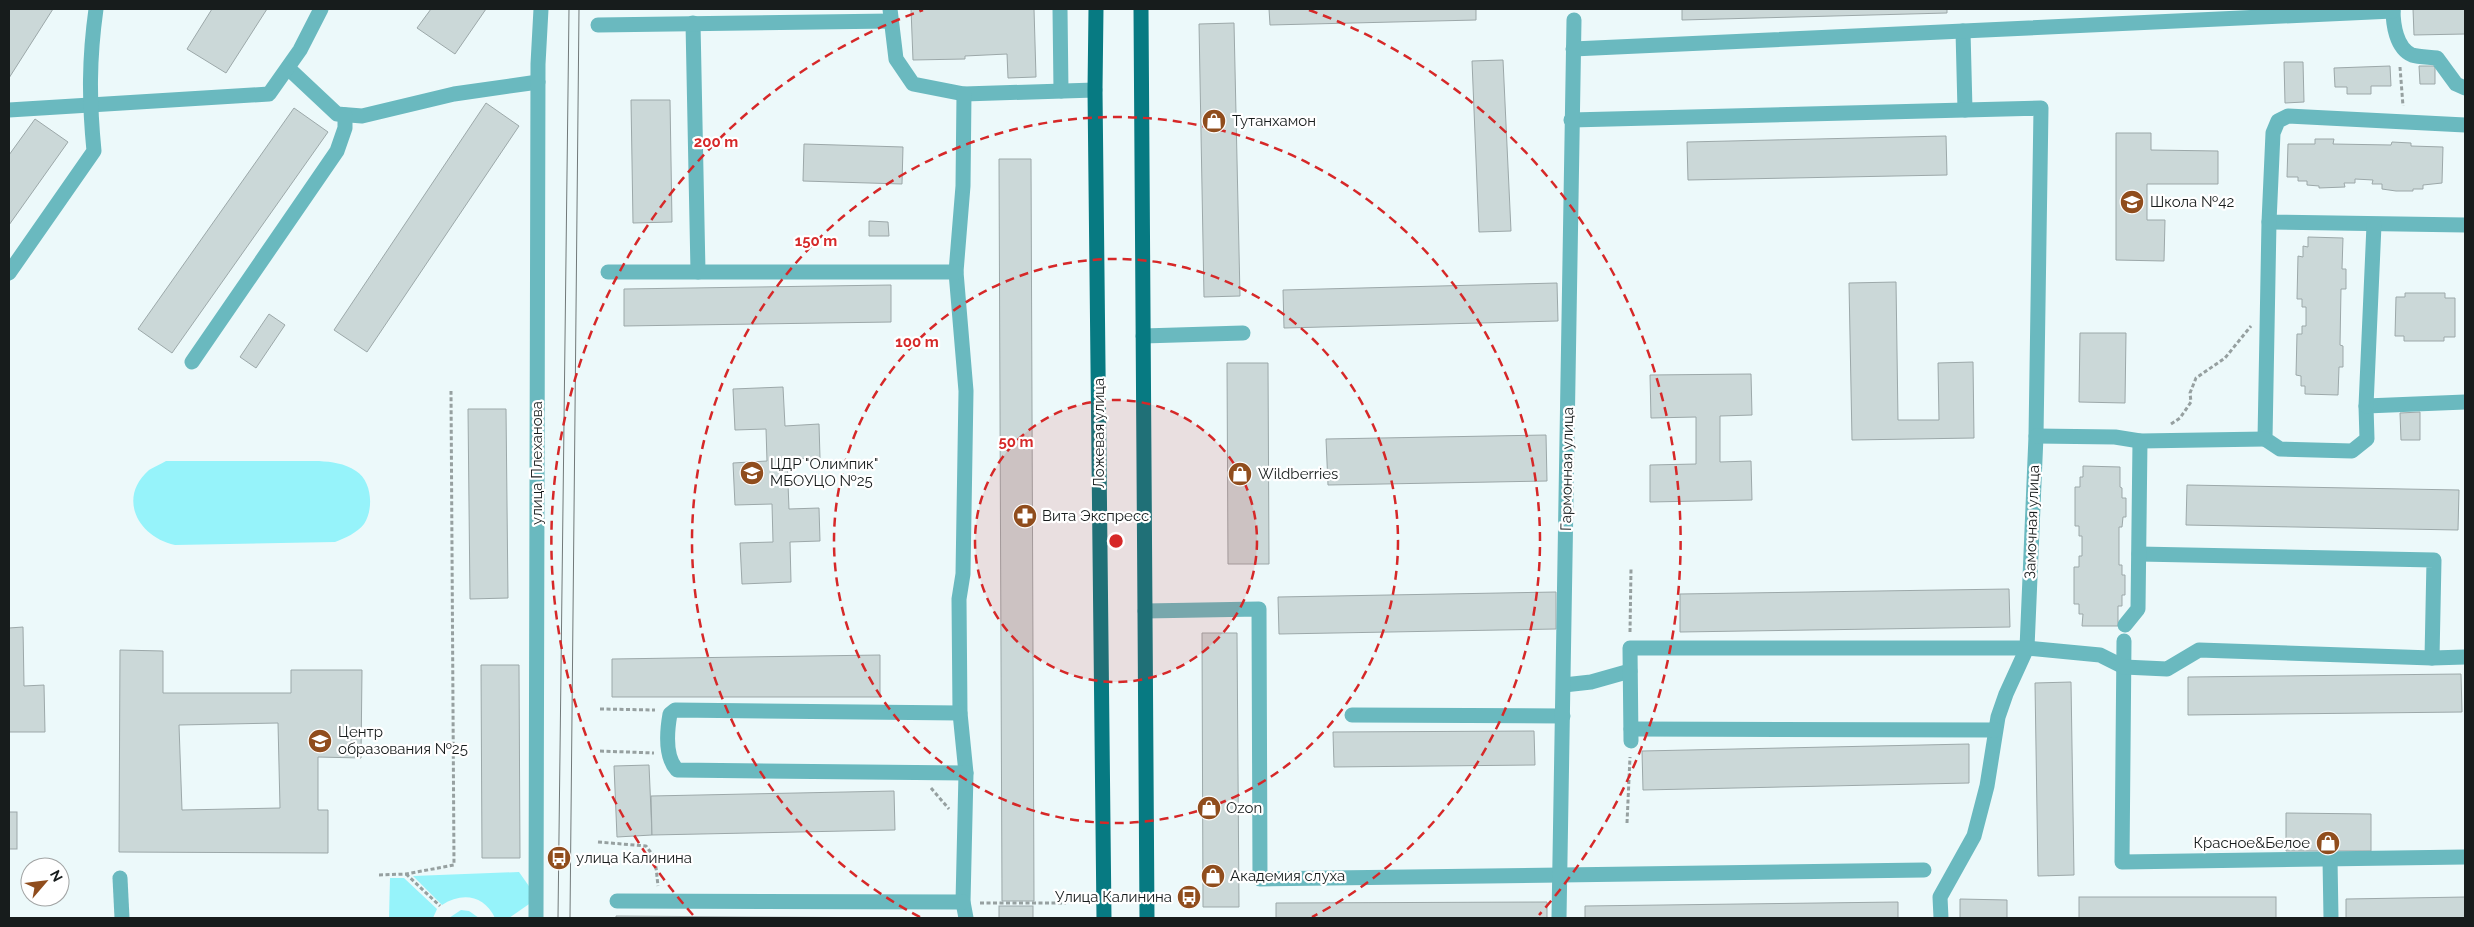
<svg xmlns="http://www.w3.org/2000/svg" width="2474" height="927" font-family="Raleway,sans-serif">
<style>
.green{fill:#96f3fa}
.building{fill:#cbd8d8;stroke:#9ca8a9;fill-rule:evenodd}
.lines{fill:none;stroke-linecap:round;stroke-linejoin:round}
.path{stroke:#96a0a0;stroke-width:3;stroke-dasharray:4 2.5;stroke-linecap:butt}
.minor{stroke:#6ab9bf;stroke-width:15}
.major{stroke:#077a82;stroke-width:15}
.tram{stroke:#717979;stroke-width:1}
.ring{fill:none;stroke:#d62828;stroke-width:2.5;stroke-dasharray:9 6}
.labels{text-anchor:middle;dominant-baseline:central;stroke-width:4.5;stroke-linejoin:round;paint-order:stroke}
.poi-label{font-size:15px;fill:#171c1c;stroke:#fff;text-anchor:start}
.street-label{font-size:15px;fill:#171c1c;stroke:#fff}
.centre{fill:#d62828;stroke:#fff;stroke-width:2.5}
.ring-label{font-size:15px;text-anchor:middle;font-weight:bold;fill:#d62828;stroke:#fff;stroke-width:4.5;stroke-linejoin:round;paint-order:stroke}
</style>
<rect width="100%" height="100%" fill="#ecf9fa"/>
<g class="green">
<path d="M166 461H319C332 462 344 463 356 471 372 481 374 509 364 524 357 533 345 538 335 542L175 545C138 537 117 498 149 470 154 467 161 464 166 461Z"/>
<path d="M519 872 531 889 532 902 509 918H495C484 895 462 892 442 905L413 876Z"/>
<path d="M390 878H404L437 909 433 918H389Z"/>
<path d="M461 910 469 911 479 918H449Z"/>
</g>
<g class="building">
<path d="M9 9H53L9 78Z"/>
<path d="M212 9H267L226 73 187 49Z"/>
<path d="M431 9H486L455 54 417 28Z"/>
<path d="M911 9H1034L1036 77 1008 78 1007 54 965 56V59L913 60Z"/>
<path d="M1269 9H1476V20L1270 25Z"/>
<path d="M1682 9H1947V13L1682 20Z"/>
<path d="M2413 9H2465V34L2414 35Z"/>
<path d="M1234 23 1240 296 1204 297 1199 24Z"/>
<path d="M1503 60 1511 231 1479 232 1472 61Z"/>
<path d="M2284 62H2303L2304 102 2285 103Z"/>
<path d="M2390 66 2391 86H2371V94H2347V87H2335L2334 68Z"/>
<path d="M2419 66H2435V84H2420Z"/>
<path d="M631 100H670L672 222 633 223Z"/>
<path d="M486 103 519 126 367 352 334 330Z"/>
<path d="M294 108 328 132 172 353 138 329Z"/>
<path d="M35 119 68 142 9 225V155Z"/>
<path d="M2116 133H2151V150L2218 151V184H2147V220H2165L2164 261 2116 260Z"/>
<path d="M1946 136 1947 175 1688 180 1687 142Z"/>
<path d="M2315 139H2334L2333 144 2391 145 2392 142 2411 143V146L2443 147 2442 183 2423 185V189H2413V191H2396L2382 189V184H2372L2373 180 2355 179V183H2344L2345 187 2319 188V186L2307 185V181H2298V177H2287L2288 144H2315Z"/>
<path d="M804 144 903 147 902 184 803 181Z"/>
<path d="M999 159H1031L1034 901H1002Z"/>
<path d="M869 221 888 222 889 236H869Z"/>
<path d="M2308 237 2343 238 2342 269H2346V289H2341L2340 345 2343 346V367H2339L2338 395 2305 394V386H2301V376L2296 375 2297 334H2302V326H2306V307H2302V299H2297L2298 256 2303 257V246L2308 247Z"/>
<path d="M1896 282 1898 420H1939L1938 363 1973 362 1974 438 1852 440 1849 283Z"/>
<path d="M1557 283 1558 321 1284 328 1283 290Z"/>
<path d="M891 285V322L624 326V289Z"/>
<path d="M2405 293H2445V298H2455V337H2444V341H2404V336H2395L2396 297H2405Z"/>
<path d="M269 314 285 325 256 368 240 357Z"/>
<path d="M2080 333H2126L2125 403 2079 402Z"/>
<path d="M1227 363H1268L1269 564H1228Z"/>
<path d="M1751 374 1752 415 1720 416V462L1751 461 1752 500 1650 502V465L1696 464V417L1651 418 1650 375Z"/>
<path d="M783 387 785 426 819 424 820 458 787 459 789 509 819 508 820 541 790 542 791 582 742 584 740 543 773 542 772 504 735 505 733 463 767 461 766 429 735 430 733 389Z"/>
<path d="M468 409H506L508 598 470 599Z"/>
<path d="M2420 412V440H2401L2400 413Z"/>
<path d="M1546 435 1547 481 1328 485 1326 439Z"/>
<path d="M2083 466 2120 467V487L2122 488V498H2126V517H2123L2122 527H2119V565H2122V575H2125V595H2122V606H2118V626H2082L2083 614H2079V604H2074V567H2079V556H2082V536H2079V526H2075V487H2080V477H2083Z"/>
<path d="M2187 485 2459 490 2458 530 2186 525Z"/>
<path d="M2009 589 2010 627 1680 632V594Z"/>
<path d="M1556 592V629L1279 634 1278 597Z"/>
<path d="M23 627 24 686 44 685 45 732H9V628Z"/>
<path d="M1202 633H1237L1239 907H1203Z"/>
<path d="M120 650 163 651V693H291V670H362L361 758 318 757V810H328V853L119 852ZM278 723 280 808 182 810 179 725Z"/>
<path d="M880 655V697H612V659Z"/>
<path d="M481 665H519L520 858H482Z"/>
<path d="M2461 674 2462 712 2188 715V677Z"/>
<path d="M2071 682 2074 875 2038 876 2035 683Z"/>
<path d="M1534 731 1535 765 1334 767 1333 732Z"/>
<path d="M1969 744V783L1643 790 1642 751Z"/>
<path d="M649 765 652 835 617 837 614 766Z"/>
<path d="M894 791 895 830 652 835 651 796Z"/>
<rect x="9" y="812" width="8" height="37"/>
<path d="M2286 813 2371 814V851H2286Z"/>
<rect x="2079" y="897" width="197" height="21"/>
<path d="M2465 897V918H2346V899Z"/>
<path d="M1960 899 2007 900V918H1960Z"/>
<path d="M1547 902V918H1276V903Z"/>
<path d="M1898 902V918H1585V906Z"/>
<rect x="999" y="906" width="34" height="12"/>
<path d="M616 916 746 917 931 918H616Z"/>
</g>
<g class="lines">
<g class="path">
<path d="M2400 67 2403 106"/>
<path d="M2171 424 2180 418 2191 402 2190 393 2196 378 2225 358 2251 326"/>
<path d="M1630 632 1631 569"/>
<path d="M600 709 655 710"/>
<path d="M600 751 654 753"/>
<path d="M931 788 949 809"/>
<path d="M1627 823 1630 757"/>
<path d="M598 842 646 846 655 858 658 886"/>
<path d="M406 874 440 906"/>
<path d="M379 875 406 874 454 865 451 391"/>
<path d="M980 903H1066"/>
</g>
<g class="minor">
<path d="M890 9 896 59 913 84 964 94 1095 90"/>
<path d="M1060 9 1061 91"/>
<path d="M2393 9C2393 24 2396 48 2412 55 2419 57 2429 57 2437 58L2456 84 2465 88"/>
<path d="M693 23 698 272"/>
<path d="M598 25 891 21"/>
<path d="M1963 31 1965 110"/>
<path d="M1573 49 2393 11"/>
<path d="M288 68 337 114 362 116 454 94 538 82"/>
<path d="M964 94 963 186 956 272 966 391 963 574 959 599 960 713 966 773 963 902 966 918"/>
<path d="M9 110 269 94 300 50 321 9"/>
<path d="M1571 120 2041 108 2036 436 2027 648 2006 694 1998 717 1987 786 1974 836 1940 897 1941 918"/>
<path d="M2465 125 2288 116 2278 121 2273 133 2269 222 2465 225"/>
<path d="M2269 222 2265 439 2280 449 2352 451 2367 439 2366 406 2465 402"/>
<path d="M608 272H956"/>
<path d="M9 273 94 151C89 100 89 59 96 9"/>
<path d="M1143 336 1243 333"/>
<path d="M192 362 337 151 345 128V115"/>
<path d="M2366 406 2374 225"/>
<path d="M2036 436 2115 437 2140 441 2265 439"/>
<path d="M2139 554 2434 560 2432 658"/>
<path d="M1145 611 1259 609 1260 879 1924 870"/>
<path d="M2125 625 2138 609 2140 441"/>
<path d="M2124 641 2122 862 2465 857"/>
<path d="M1564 685 1591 682 1630 671"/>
<path d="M960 713 675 710 670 714C667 731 665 757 677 770L966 773"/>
<path d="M1352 715 1563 716"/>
<path d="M1631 729 1995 730"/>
<path d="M1631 741 1630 648H2027L2100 655 2124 667 2167 669 2199 650 2432 658 2465 657"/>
<path d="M2330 859 2331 918"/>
<path d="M120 878 122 918"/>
<path d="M617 901 963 902"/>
<path d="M536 918 538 64 541 9"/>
<path d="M1559 918 1574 20"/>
</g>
<g class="major">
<path d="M1096 9 1095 90 1104 918"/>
<path d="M1141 9 1147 918"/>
</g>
<g class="tram">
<path d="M558 918 569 9"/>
<path d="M570 918 579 9"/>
</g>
</g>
<circle cx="1116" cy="541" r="141" fill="#d62828" fill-opacity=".12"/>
<g class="ring">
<circle cx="1116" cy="541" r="141"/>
<circle cx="1116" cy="541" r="282"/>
<path d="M920 917A424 424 0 1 1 1312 917"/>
<path d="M693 915A565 565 0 0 1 923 10M1309 10A565 565 0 0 1 1539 915"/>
</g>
<defs>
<g id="shop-disc" transform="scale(1.25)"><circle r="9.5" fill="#904d1d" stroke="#fff"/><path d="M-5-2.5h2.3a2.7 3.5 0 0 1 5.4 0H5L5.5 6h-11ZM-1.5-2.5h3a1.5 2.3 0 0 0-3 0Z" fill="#fff"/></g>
<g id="school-disc" transform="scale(1.25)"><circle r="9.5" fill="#904d1d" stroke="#fff"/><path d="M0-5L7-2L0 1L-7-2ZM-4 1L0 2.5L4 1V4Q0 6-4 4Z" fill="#fff"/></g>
<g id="pharmacy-disc" transform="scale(1.25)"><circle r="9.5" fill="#904d1d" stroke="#fff"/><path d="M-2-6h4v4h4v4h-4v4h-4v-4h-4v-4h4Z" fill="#fff"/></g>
<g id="bus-disc" transform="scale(1.25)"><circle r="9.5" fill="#904d1d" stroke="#fff"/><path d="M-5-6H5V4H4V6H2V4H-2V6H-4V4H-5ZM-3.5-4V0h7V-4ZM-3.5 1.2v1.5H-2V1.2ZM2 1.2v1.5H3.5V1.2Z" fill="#fff"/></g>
</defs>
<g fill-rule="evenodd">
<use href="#shop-disc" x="1214" y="121"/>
<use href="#school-disc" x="2132" y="202"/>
<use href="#school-disc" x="752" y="473"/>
<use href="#shop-disc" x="1240" y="474"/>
<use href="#pharmacy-disc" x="1025" y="516"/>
<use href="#school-disc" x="320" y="741"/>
<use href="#shop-disc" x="1209" y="808"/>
<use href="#shop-disc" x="2328" y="843"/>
<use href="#bus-disc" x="559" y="858"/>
<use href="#shop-disc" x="1213" y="876"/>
<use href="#bus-disc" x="1189" y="897"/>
</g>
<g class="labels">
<g class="poi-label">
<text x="1232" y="121">Тутанхамон</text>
<text x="2150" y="202">Школа №42</text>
<text x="770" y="464">ЦДР "Олимпик"<tspan x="770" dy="17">МБОУЦО №25</tspan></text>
<text x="1258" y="474">Wildberries</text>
<text x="1042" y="516">Вита Экспресс</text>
<text x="338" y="732">Центр<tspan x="338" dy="17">образования №25</tspan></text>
<text x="1226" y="808">Ozon</text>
<text x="2310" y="843" text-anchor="end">Красное&amp;Белое</text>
<text x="576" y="858">улица Калинина</text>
<text x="1230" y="876">Академия слуха</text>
<text x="1172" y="897" text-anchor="end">Улица Калинина</text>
</g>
<g class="street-label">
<text transform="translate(1099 433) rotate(-90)">Ложевая улица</text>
<text transform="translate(537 463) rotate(-90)">улица Плеханова</text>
<text transform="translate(1567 469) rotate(-89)">Гармонная улица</text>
<text transform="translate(2032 522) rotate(-88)">Замочная улица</text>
</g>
</g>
<circle cx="1116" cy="541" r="8" class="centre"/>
<g class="ring-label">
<text x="716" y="147">200 m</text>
<text x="816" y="246">150 m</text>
<text x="917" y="347">100 m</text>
<text x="1016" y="447">50 m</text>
</g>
<rect width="2474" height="927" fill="none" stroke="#171c1c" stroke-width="20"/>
<g transform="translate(45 882) rotate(62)"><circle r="24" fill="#ffffff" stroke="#a2a4a4"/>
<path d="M0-4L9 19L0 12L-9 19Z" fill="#904d1d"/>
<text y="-8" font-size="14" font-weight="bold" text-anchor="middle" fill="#171c1c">N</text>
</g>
</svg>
